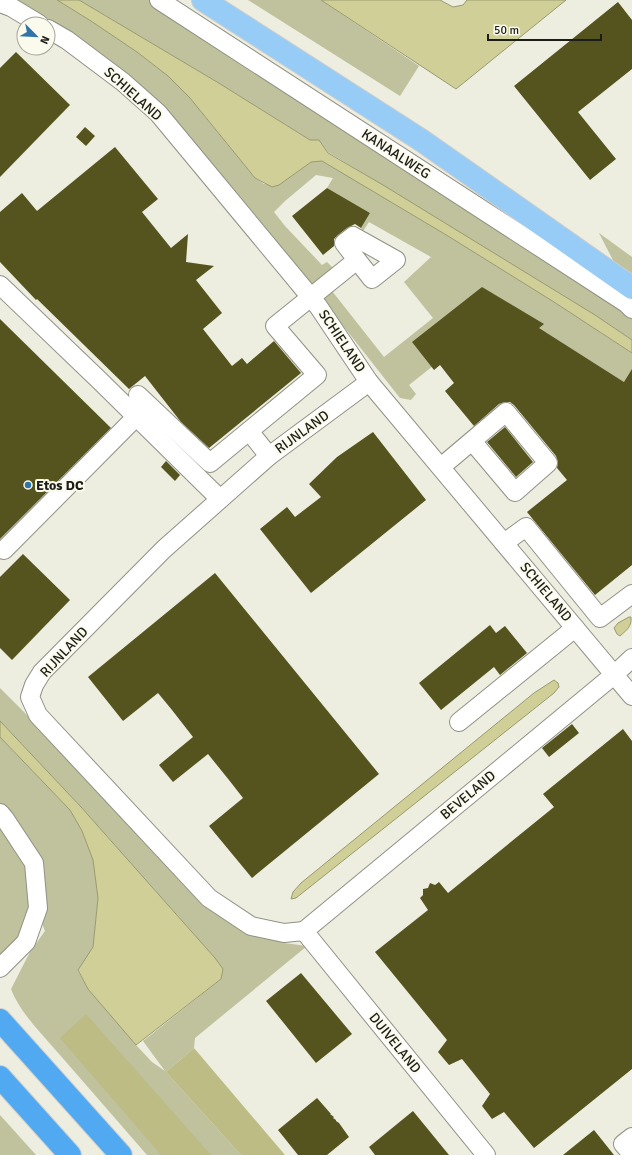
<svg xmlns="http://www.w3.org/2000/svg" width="632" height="1155" font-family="Signika,sans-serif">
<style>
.green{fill:#c0c19d}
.forest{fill:#bcbc84}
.water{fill:#d0cf97;stroke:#9a9a71}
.building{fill:#55541e}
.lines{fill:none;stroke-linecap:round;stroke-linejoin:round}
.minor-casing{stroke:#919185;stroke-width:20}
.major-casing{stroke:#cdcdcc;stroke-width:24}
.highway-casing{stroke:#cdcdcc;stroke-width:24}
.minor{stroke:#fff;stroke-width:18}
.major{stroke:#97ccf7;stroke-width:22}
.highway{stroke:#51aaf1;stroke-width:22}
.poi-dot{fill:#3174aa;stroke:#fafaed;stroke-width:1.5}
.labels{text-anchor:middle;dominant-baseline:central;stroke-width:4;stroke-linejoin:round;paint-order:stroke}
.street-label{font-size:14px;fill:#1d1d18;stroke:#fafaed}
.poi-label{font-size:14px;font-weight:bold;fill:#1d1d18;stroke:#fafaed;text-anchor:start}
</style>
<rect width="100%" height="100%" fill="#edede0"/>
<g class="green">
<path d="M6 0H57L91 21 137 52 168 76 190 98 255 178 264 184 279 185 311 162 322 161 448 236 554 302 632 353V387L545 332 502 367 462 343 409 385 416 394 411 400 400 398 322 299 332 291 384 357 433 318 404 282 431 257 369 222 363 231 361 228 370 213 327 188 333 178 316 175 285 201 274 212 285 226 322 265 327 262 334 269 312 286 144 89 98 52 39 16Z"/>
<path d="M79 0H153L632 316V340L595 315 328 152 319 140H310L217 82Z"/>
<path d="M248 0H321L419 66 400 96Z"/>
<path d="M599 233 632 257V278L617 268Z"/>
<path d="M0 688 24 712 208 907 232 924 284 943 307 946 195 1038 194 1048 166 1072 241 1155H147C118 1122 89 1088 60 1055 43 1035 20 1013 11 989L30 952 45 931 40 918V861L25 832 0 804V737L70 810 82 831 93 860 98 898 93 947 78 971 88 989 136 1045 152 1062 165 1071 143 1041 221 979 223 969 215 958 81 807 0 721Z"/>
<path d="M0 823 25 859 31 904 18 939 0 956Z"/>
<path d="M0 1115 36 1155H0Z"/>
</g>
<g class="forest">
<path d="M86 1014 211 1155H161L60 1038Z"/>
<path d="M194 1048 285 1155H241L166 1072Z"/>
</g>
<g class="water">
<path d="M57 0H79L217 82 310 140H319L328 153 383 185 595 315 632 340V353L554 302 448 236 322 161 311 162 279 185 272 187 255 178 190 98 168 76 137 52 91 21Z"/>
<path d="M321 0H440L453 7 463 5 467 0H566L456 89Z"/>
<path d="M629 617H631C632 626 627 630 620 636L617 634 614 628 618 623Z"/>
<path d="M554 680 558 683 559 687 554 693 296 898 291 899 293 892 301 883 534 693Z"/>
<path d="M0 721 81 807 215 958 223 969 221 979 136 1045 88 989 78 970 93 947 98 898 93 860 82 831 70 810 0 737Z"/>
</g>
<g class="building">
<path d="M618 2 632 20V69L578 112 616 159 590 180 514 86Z"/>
<path d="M16 52 70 105 0 177V68Z"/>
<path d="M85 127 95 136 86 146 76 137Z"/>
<path d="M115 147 158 199 142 212 171 248 188 234 186 262 214 266 196 280 222 313 203 329 232 366 242 358 247 364 274 341 301 373 209 448 181 422 145 376 129 389 37 299 36 300 0 262V212L22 193 37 211Z"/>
<path d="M327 188 370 213 361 228 355 224 347 228 338 235 334 239V246L323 255 292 216Z"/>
<path d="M482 287 544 324 539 328 624 382 632 369V565L595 595 527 512 567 480 557 468 558 462 556 456 514 405 510 402H505L499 404 474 426 445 391 454 383 440 365 434 370 412 342Z"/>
<path d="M0 319 111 428 0 539Z"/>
<path d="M505 427 533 462 516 477 487 442Z"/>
<path d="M373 432 426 500 311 593 260 529 287 507 295 517 321 497 309 484 337 457Z"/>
<path d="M166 461 180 475 175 481 161 467Z"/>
<path d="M23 554 70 600 12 660 0 648V577Z"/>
<path d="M215 573 379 774 252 878 209 826 243 798 229 780 208 754 173 782 159 765 193 737 172 710 158 693 123 721 88 677Z"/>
<path d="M490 625 496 633 505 626 527 653 500 675 494 667 441 710 419 683Z"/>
<path d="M572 724 579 733 549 757 542 748Z"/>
<path d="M623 729 632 741V1069L534 1148 504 1112 492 1119 482 1106 490 1094 462 1059 449 1065 438 1052 447 1040 375 952 428 910 420 898 423 895V889L428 888 430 883 435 885 439 882 448 893 554 807 543 794Z"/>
<path d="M301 973 352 1034 316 1063 266 1001Z"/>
<path d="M317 1098 331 1114H330L334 1117 333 1118 336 1120V1121L339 1123 349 1137 327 1155H298L278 1130Z"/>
<path d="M413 1111 449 1155H375L369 1147Z"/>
<path d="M594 1130 614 1155H563Z"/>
</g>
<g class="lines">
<g class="minor-casing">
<g id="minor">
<path d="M159 0 626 303 632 309"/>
<path d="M0 3 11 7 39 24"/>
<path d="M48 29 67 40 123 82 158 113 318 306 369 382 632 696"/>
<path d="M0 285 98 379 220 499"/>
<path d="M138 395 210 463 317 375 275 326 357 260 372 279 396 260 353 236 344 243 357 260"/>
<path d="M249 431 269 456"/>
<path d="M441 467 506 412 548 463 515 492 472 441"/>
<path d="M504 543 526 527 600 618 632 594"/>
<path d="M4 550 136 417"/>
<path d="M459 722 575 628"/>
<path d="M0 813 5 819 34 863 38 908 26 942 0 968"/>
<path d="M304 931 284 933 251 926 209 898 38 715 30 697 34 685 42 672 164 549 269 456 369 382"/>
<path d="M304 931 615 674 632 658"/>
<path d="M304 931 486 1155"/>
<path d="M632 1137 623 1144 632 1154"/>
</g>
</g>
<g class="major-casing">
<path id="major" d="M203 0 421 140 632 288"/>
</g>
<g class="highway-casing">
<g id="highway">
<path d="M0 1020 121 1155"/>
<path d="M0 1077 70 1155"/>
</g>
</g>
<use href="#minor" class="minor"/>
<use href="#major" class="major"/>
<use href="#highway" class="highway"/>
</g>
<circle class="poi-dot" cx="28" cy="485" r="4"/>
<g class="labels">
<g class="street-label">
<text transform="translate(133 94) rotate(42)">SCHIELAND</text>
<text transform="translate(396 154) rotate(33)">KANAALWEG</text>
<text transform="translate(342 341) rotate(56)">SCHIELAND</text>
<text transform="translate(302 432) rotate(-36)">RIJNLAND</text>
<text transform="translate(546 592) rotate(50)">SCHIELAND</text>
<text transform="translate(64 652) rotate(-47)">RIJNLAND</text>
<text transform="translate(468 795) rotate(-40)">BEVELAND</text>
<text transform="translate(395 1043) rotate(51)">DUIVELAND</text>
</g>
<g class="poi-label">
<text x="36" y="485">Etos DC</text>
</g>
</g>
<g transform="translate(36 36) rotate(114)"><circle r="19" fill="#fafaed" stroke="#a2a298"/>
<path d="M0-3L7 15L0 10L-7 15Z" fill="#3174aa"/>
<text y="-6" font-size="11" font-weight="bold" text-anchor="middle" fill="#1d1d18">N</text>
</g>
<path d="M488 34v6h113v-6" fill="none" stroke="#1d1d18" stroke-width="2"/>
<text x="494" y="34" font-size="12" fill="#1d1d18" stroke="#fafaed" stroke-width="3" paint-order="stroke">50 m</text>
</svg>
